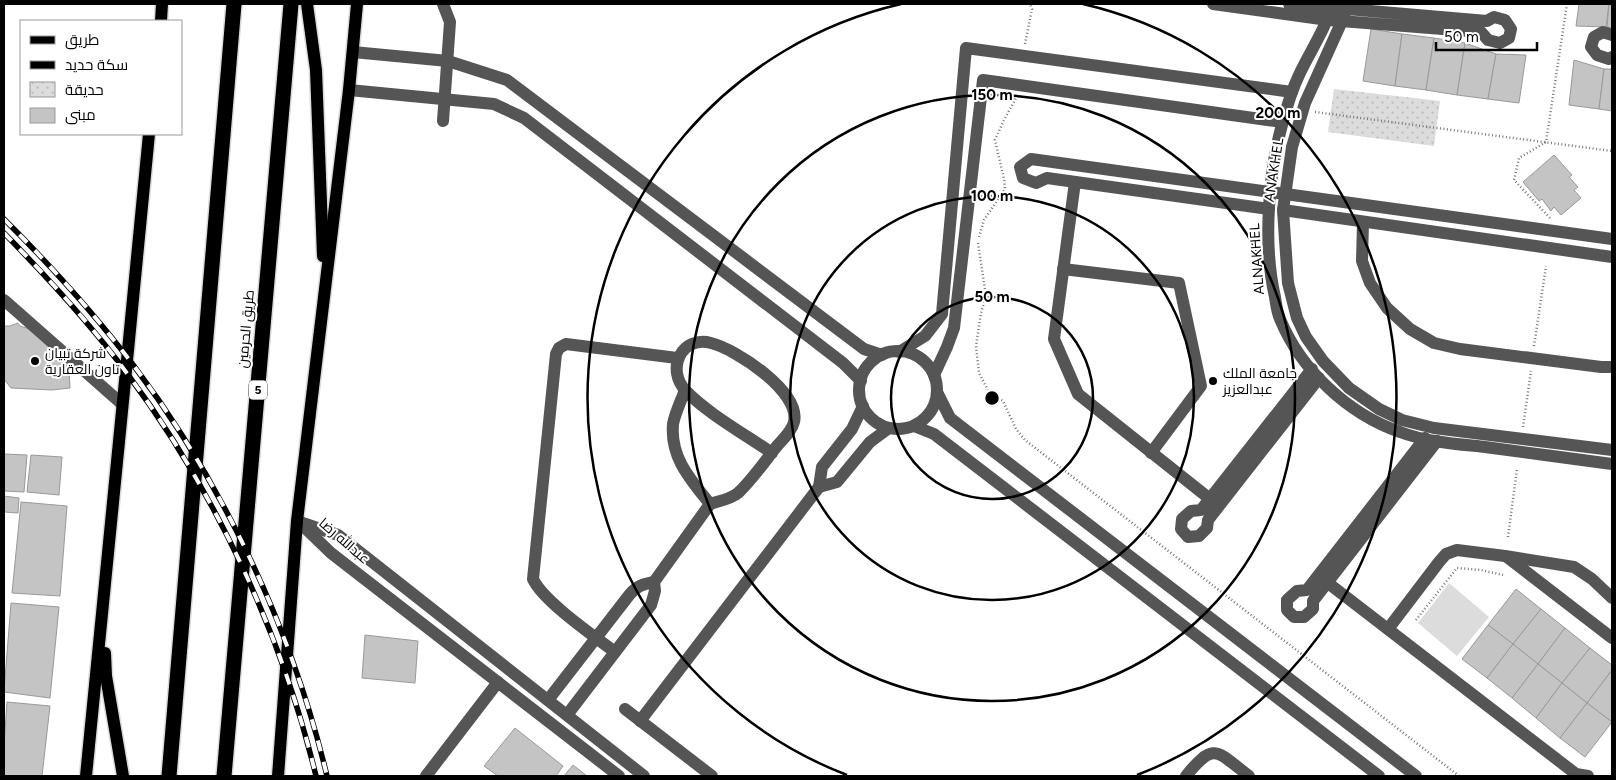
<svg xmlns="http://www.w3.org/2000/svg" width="1616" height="780" font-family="Figtree,Cairo,sans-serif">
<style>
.green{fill:#dcdcdc}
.park{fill:url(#park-dots)}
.building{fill:#c4c4c4;stroke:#999}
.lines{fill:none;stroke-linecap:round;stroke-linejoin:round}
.major-casing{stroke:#dbdbdb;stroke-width:15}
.highway-casing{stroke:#dbdbdb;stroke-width:18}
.path{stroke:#777;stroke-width:2.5;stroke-dasharray:1 2.5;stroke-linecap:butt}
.minor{stroke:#555;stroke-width:12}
.major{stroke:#000;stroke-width:12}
.highway{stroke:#000;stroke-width:15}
.rail-casing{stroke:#000;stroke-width:5.5}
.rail{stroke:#fff;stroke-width:4;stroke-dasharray:11;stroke-linecap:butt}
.ring{fill:none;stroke:#000;stroke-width:2.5}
.poi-dot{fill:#000;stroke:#fff;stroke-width:2}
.labels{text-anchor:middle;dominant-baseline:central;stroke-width:4;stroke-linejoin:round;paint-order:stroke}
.shield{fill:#fff;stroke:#4c4c4c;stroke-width:1}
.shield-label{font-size:12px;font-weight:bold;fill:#000}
.street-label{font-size:14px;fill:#000;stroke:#fff}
.poi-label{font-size:14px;fill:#000;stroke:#fff;text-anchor:start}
.centre{fill:#000;stroke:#fff;stroke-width:2.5}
.ring-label{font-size:15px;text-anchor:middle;font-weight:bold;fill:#000;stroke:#fff;stroke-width:4;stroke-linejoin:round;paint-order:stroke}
</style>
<defs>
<pattern id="park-dots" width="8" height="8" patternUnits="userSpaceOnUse" patternTransform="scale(1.25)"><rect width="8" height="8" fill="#dcdcdc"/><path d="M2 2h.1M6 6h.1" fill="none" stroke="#bbb" stroke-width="1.8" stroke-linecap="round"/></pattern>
</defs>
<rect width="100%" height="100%" fill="#fff"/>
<path class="green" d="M1449 583 1489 617 1457 656 1418 623Z"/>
<path class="park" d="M1334 89 1440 101 1434 146 1328 132Z"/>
<g class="building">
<path d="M1579 4H1609L1606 27 1576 26Z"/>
<path d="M1609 4H1612V28L1607 27Z"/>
<path d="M1371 29 1402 34 1395 86 1363 81Z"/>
<path d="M1402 34 1434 38 1426 90 1395 86Z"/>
<path d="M1434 38 1465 43 1457 95 1426 90Z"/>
<path d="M1465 43 1496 54 1488 99 1457 95Z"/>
<path d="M1496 54 1526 55 1519 103 1488 99Z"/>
<path d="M1574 60 1604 69 1599 109 1569 105Z"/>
<path d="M1604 69H1612V111L1599 109Z"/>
<path d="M1554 155 1572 175 1569 177 1578 187 1574 190 1581 198 1561 215 1554 207 1551 211 1542 199 1539 201 1523 182Z"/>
<path d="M18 323 20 326 33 330 63 352 69 369 70 388 52 390 11 388 4 379V326H10Z"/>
<path d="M4 454 27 455 24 492 4 491Z"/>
<path d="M31 455 62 457 59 495 27 492Z"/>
<path d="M4 496 19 498 18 513 4 512Z"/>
<path d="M21 502 67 506 60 596 12 593Z"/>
<path d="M1516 589 1541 609 1513 644 1488 625Z"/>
<path d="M11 603 59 607 50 698 4 692Z"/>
<path d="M1541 609 1565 628 1538 664 1513 644Z"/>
<path d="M1488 625 1513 644 1487 678 1462 659Z"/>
<path d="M1565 628 1590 648 1562 683 1538 664Z"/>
<path d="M365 635 418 641 415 683 362 678Z"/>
<path d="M1513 644 1538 664 1512 698 1487 678Z"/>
<path d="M1590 648 1612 665V670L1587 703 1562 683Z"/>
<path d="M1538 664 1562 683 1536 718 1512 698Z"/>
<path d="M1612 670V722L1587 703Z"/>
<path d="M1562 683 1587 703 1560 738 1536 718Z"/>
<path d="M7 702 50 706 42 776H4V746Z"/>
<path d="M1587 703 1612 722 1585 757 1560 738Z"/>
<path d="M515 728 563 766 556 776H498L484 766Z"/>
<path d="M573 765 587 776H564Z"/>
</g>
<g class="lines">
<g class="major-casing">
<g id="major">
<path d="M307 4 316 70 323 256"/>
<path d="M161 21 162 4"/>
<path d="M105 653 106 676 123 776"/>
<path d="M86 776C108 562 128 348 149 134"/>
<path d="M278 776 297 521 349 90 357 4"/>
</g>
</g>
<g class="highway-casing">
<g id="highway">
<path d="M169 776 234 4"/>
<path d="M224 776 291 4"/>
</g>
</g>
<g class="path">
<path d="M1025 44 1032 9 1030 4"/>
<path d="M1315 112 1612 151"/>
<path d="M1550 218 1514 180 1519 158 1546 142 1567 4"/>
<path d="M979 237 984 220 1005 189 1004 179 995 140 1004 120 1017 96"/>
<path d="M978 243 986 296 981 313 976 346 979 373 989 392 1003 401 1016 429 1025 440 1459 776"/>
<path d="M1534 346 1546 266"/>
<path d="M1523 427 1531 371"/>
<path d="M1508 537 1517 469"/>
<path d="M1416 620 1457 568 1481 570 1503 575"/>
</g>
<g class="minor">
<path d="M443 4 450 22 443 121"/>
<path d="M1213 4 1328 20 1481 32 1488 40 1500 43 1509 38 1511 29 1505 20 1494 17 1487 21 1347 9 1331 10 1289 4"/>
<path d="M1332 4C1326 29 1310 51 1299 75 1292 90 1287 106 1283 121 1268 173 1263 245 1275 297 1276 304 1277 312 1280 319 1301 370 1348 414 1400 432 1426 442 1457 444 1485 447 1527 453 1570 458 1612 464"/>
<path d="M1348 4 1342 21 1305 103 1292 147 1283 210 1288 283 1297 318 1306 337 1323 361 1349 388 1379 409 1402 420 1434 428 1612 450"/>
<path d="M1612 35 1603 32 1594 37 1591 47 1597 55 1609 59 1612 57"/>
<path d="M353 52 448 61 507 80 864 349 882 355"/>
<path d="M349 90 494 104 524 118 843 363 861 381"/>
<path d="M1075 182 1054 339 1078 394 1210 499"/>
<path d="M1269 209 1047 178 1036 183 1023 178 1020 167 1031 159 1612 239"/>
<path d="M1283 210 1612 257"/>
<path d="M1363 222 1362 261 1370 283 1387 308 1410 329 1434 343 1460 349 1601 367H1612"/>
<path d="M1063 269 1179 283 1201 386 1151 453"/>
<path d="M4 300 122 404"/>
<circle cx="898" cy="390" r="39"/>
<path d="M899 352 925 336 942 314 966 48 1292 92"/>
<path d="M1312 369 1201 510 1191 511 1182 519 1181 529 1188 537 1199 536 1207 528 1208 520 1319 378"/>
<path d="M934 375 947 347 954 328 983 80 1282 122"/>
<path d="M937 392 950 418 1416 776"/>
<path d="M863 406 852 429 822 467 819 487 837 482 870 442 889 428"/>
<path d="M914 426 934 434 1379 776"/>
<path d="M1425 438 1307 590 1297 591 1287 600V610L1294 617H1304L1313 609V601L1437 441"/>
<path d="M710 504C719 501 731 499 738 493 752 480 765 461 777 446 783 439 792 431 794 422 801 392 736 349 711 343 682 335 665 369 686 391 707 413 746 435 772 453"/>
<path d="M297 521 338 535 644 776"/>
<path d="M301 524 331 553 619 776"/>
<path d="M1507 557 1612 638"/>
<path d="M654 582 710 504C691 480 670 458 673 424 675 413 681 401 685 390"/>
<path d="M1328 583 1576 774 1588 776"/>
<path d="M1388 629 1439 562 1446 554 1457 550 1505 556 1574 567 1592 579 1612 598"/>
<path d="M615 652C594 636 543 601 533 579L556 354 559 348 566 344 677 358"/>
<path d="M548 700 630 594C637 586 643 584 654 582L655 591 651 605 567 715"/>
<path d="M625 709 712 776"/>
<path d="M640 721 819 487"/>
<path d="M426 776 498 682"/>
<path d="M1186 776C1215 740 1217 752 1249 776"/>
</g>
<use href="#major" class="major"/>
<use href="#highway" class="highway"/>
<g class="rail-casing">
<g id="rail">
<path d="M4 219C50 265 94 313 134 366 224 485 292 630 327 776"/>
<path d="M4 233C47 277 89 322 126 372 214 489 282 634 316 776"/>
</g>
</g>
<use href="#rail" class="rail"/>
</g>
<g class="ring">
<circle cx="992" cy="398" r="101"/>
<circle cx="992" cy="398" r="202"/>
<circle cx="992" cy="398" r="303"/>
<path d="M847 775A404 404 0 0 1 901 4M1083 4A404 404 0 0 1 1137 775"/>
</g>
<g class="poi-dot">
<circle cx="35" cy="361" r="5"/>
<circle cx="1213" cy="381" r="5"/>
</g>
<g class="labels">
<rect class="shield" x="249" y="380.5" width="18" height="19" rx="4"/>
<g class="shield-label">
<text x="258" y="390">5</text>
</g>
<g class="street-label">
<text transform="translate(1274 170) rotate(-81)">ANAKHEL</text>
<text transform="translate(1257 259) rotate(-94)">ALNAKHEL</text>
<text transform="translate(246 329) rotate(-85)">طريق الحرمين</text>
<text transform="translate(344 541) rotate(41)">عبدالله رضا</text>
</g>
<g class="poi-label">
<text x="45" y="353">شركة تبيان<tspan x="45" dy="16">تاون العقارية</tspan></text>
<text x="1223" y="373">جامعة الملك<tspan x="1223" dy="16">عبدالعزيز</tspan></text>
</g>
</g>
<circle cx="992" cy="398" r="8" class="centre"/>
<g class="ring-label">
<text x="992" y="100">150 m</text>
<text x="1278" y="118">200 m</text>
<text x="992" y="201">100 m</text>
<text x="992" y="302">50 m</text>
</g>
<rect width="1616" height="780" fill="none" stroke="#000000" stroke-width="10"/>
<rect x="20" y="20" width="162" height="115" fill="#ffffff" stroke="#999999"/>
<rect x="30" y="36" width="25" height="8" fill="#000000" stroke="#999999"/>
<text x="65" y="45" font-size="15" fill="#000000">طريق</text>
<rect x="30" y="61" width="25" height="8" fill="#000000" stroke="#999999"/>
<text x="65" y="70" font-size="15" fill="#000000">سكة حديد</text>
<rect x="30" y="82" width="25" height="15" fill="url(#park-dots)" stroke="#999999"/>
<text x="65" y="95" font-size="15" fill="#000000">حديقة</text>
<rect x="30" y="108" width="25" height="15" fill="#c4c4c4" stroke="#999999"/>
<text x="65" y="120" font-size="15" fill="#000000">مبنى</text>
<path d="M1436 42v8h101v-8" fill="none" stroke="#000000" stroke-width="2.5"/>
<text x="1444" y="42" font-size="15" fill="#000000" stroke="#ffffff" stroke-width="4" paint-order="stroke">50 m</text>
</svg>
